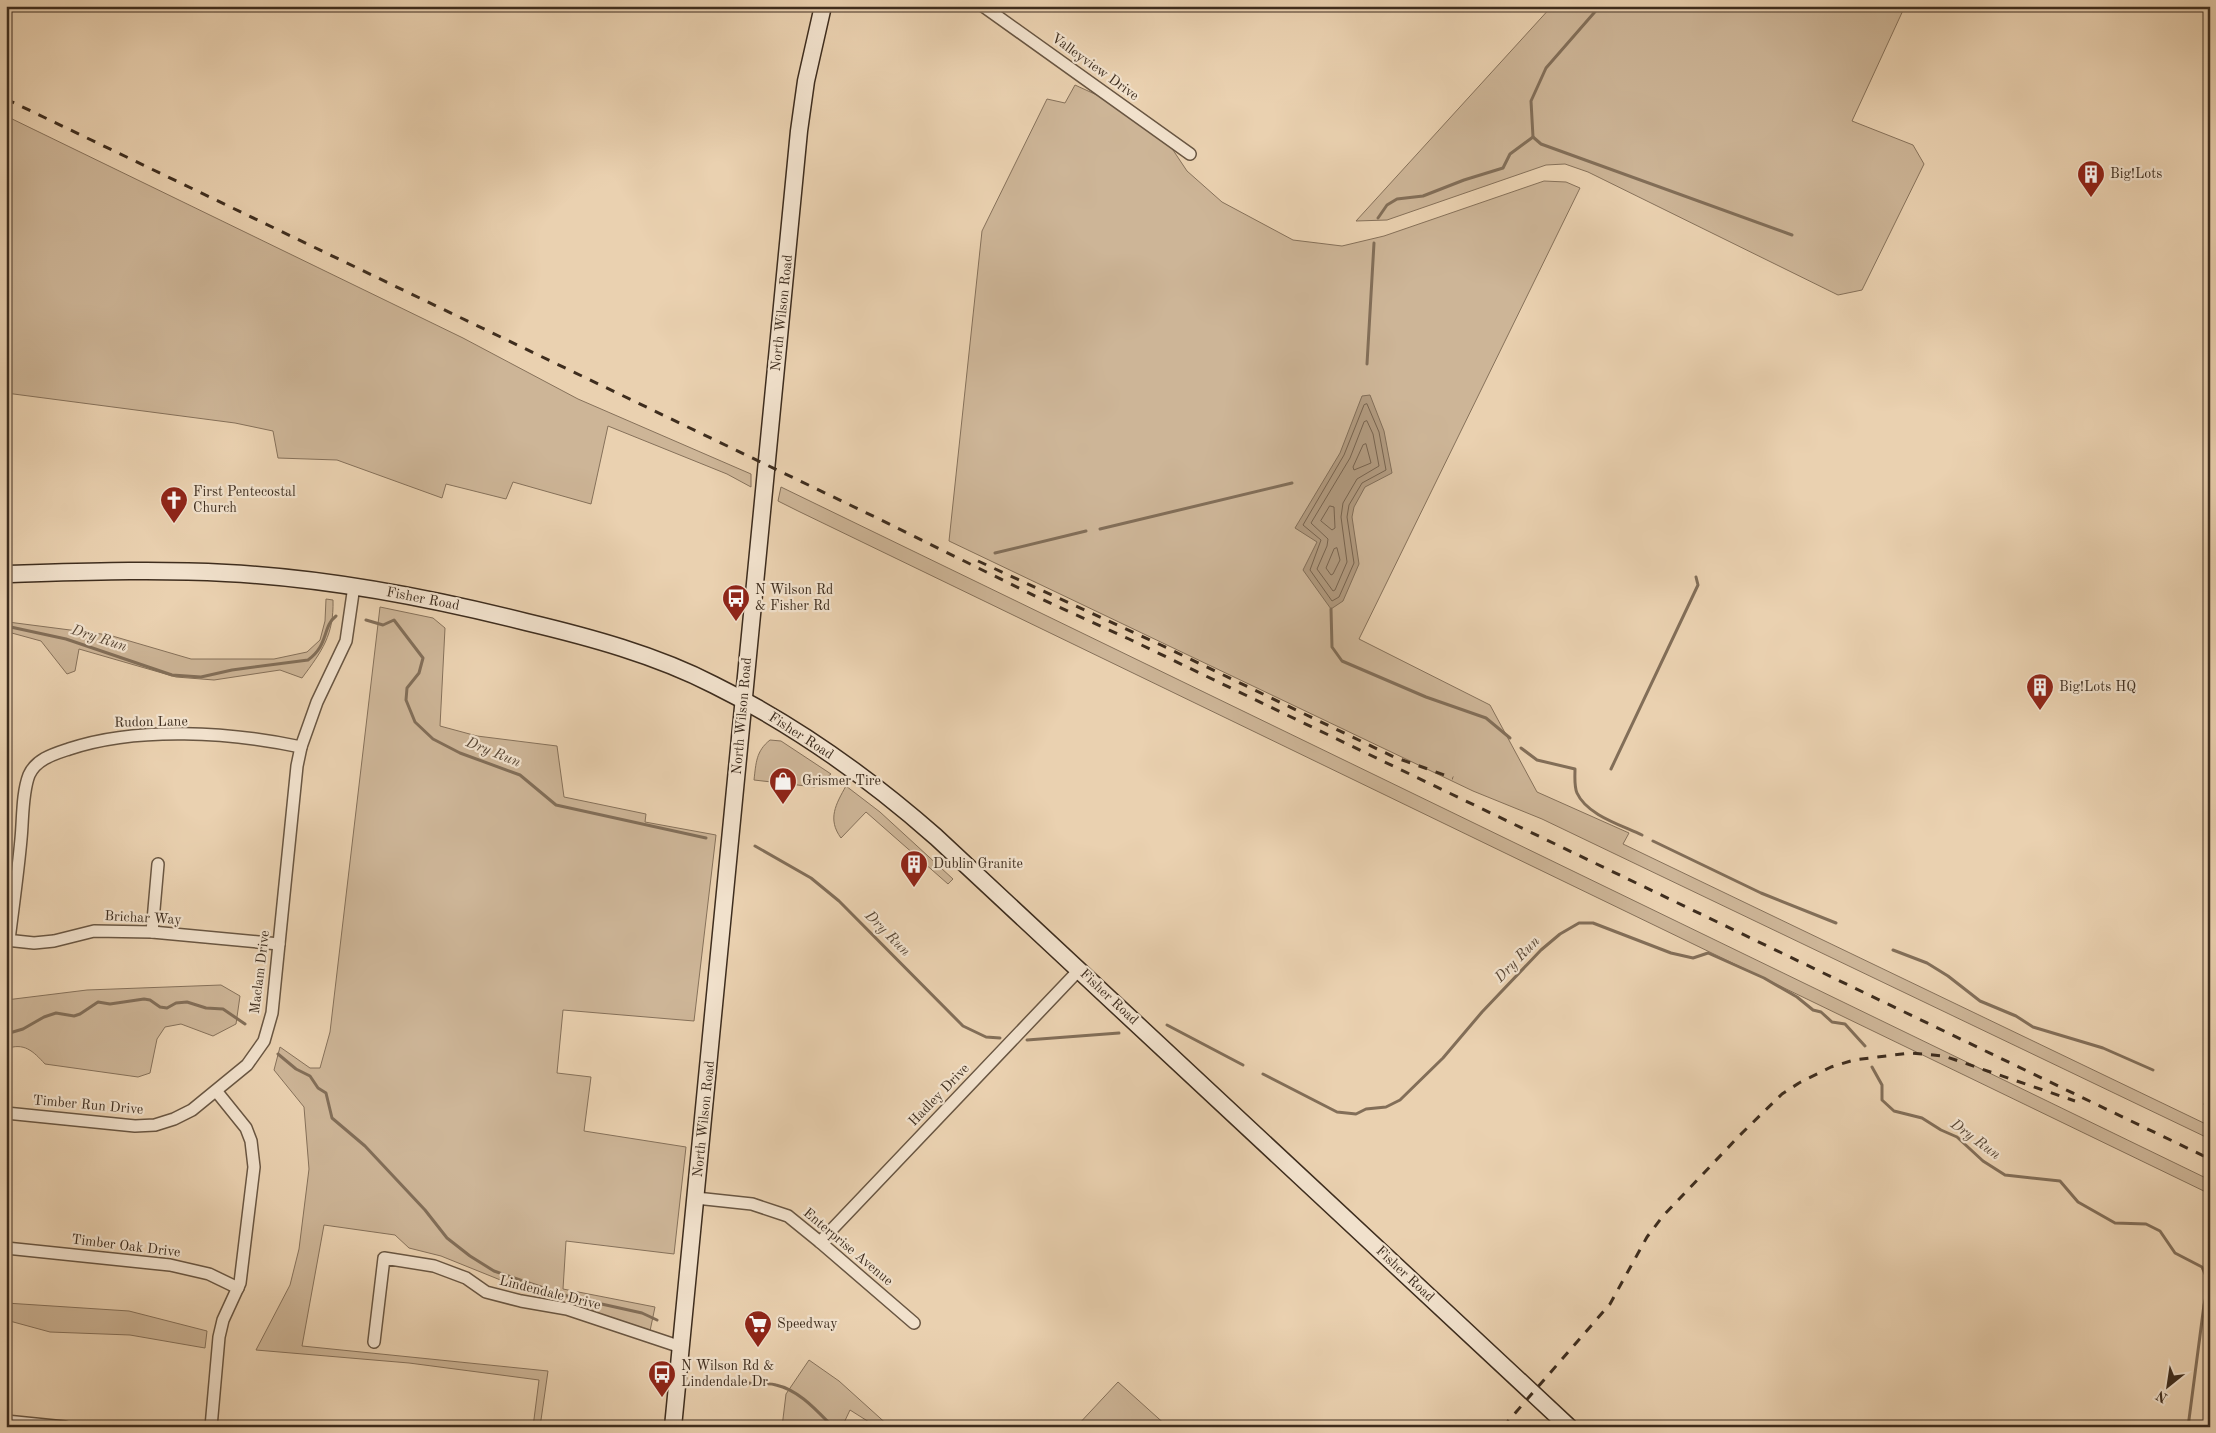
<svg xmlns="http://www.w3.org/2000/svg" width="2216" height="1433" font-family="'Old Standard TT',serif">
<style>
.green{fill:#cdb597;stroke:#86715a}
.water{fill:#b0997e;stroke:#826e58}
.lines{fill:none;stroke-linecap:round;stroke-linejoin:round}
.shore{stroke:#77634e;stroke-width:1}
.stream{stroke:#826e58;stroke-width:3}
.street-casing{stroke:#695642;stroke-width:14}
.secondary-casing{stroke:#3e2d1e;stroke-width:19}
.street{stroke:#f1e1cc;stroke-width:11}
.secondary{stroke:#f1e1cc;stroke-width:16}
.rail{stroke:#3e2d1e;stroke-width:3;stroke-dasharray:9 9;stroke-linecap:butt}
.labels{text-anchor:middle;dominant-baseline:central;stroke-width:4.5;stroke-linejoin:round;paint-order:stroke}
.street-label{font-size:14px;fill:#3e2d1e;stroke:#f1e1cc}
.poi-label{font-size:14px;fill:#3e2d1e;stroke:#f1e1cc;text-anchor:start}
.water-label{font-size:15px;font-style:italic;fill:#5a4836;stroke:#f1e1cc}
</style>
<rect width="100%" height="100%" fill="#ead1b0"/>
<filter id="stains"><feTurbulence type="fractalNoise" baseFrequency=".004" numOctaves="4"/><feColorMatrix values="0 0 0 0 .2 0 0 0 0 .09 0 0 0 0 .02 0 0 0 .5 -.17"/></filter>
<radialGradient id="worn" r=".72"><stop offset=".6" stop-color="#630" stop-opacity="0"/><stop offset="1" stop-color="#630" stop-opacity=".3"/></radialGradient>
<g class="green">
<path d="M1552 6H1905L1852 121 1913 145 1924 164 1862 290 1838 295 1588 172 1565 164 1546 165 1387 220 1356 221Z"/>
<path d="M1075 85 1099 96 1169 144 1187 171 1222 202 1293 240 1342 246 1384 236 1544 181 1566 182 1580 188 1359 639 1490 705 1537 792 1629 833 1623 844 2210 1126V1139L1542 819 1473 791 949 541 982 231 1047 99 1065 103Z"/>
<path d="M6 116 463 338 578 399 751 474V487L727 474 608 426 591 504 513 482 506 499 446 484 442 498 337 460 278 458 273 431 235 423 6 393Z"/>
<path d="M781 487 2210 1180V1194L798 511 778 501Z"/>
<path d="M326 599 333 600C334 635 322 651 302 678L280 670 214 680 176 677 79 649 75 671 67 674 41 641 8 632V622L109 635 191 659H274L307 652 320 640 325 621Z"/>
<path d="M380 607 433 618 445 628 440 726 477 736 557 746 564 797 646 814 645 822 716 835 694 1021 563 1010 557 1073 591 1077 584 1131 686 1147 674 1254 566 1241 563 1289 655 1307 650 1331 550 1300 441 1256 409 1248 395 1235 324 1225 302 1346 548 1371 540 1427H533L539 1380 409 1363 256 1350 290 1285 299 1249 309 1169 304 1107 274 1070 280 1047 310 1068H320L330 1032Z"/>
<path d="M770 740 781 741 831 774 815 787 754 780C756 763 756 751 770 740Z"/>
<path d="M846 786 880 812 953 879 948 884 866 812 841 838C827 819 836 804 846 786Z"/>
<path d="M221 985 240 996 236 1024 213 1036 181 1024 165 1027 157 1039 150 1073 138 1077 45 1064C33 1051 24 1042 6 1049V1000L87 990Z"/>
<path d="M6 1303 129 1311 207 1331 205 1348 130 1335 50 1332 6 1320Z"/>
<path d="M809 1360 839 1381 890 1427H877L850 1410 842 1427H782L786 1394Z"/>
<path d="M1118 1382 1168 1427H1076Z"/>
</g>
<path class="water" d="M1370 395 1384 431 1392 473 1365 487 1354 507 1352 517 1359 564 1343 601 1331 609 1303 570 1317 542 1295 528 1340 453 1362 396Z"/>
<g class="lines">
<g class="shore">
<path d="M1367 404 1379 432 1386 470 1362 483 1349 505 1347 517 1354 563 1339 597 1332 601 1310 570 1321 540 1303 525 1344 455 1364 405Z"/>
<path d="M1367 421 1373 434 1379 466 1357 479 1343 503 1341 517 1347 562 1335 590 1333 591 1317 569 1327 546 1328 539 1311 523 1350 458 1364 422Z"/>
<path d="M1366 444 1371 463 1354 470 1353 467 1363 445Z"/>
<path d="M1330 506 1334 507 1335 528 1332 530 1321 521Z"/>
<path d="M1337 548 1340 560 1333 574 1331 575 1326 568 1334 549Z"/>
</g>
<g class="stream">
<path d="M1533 137 1531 101 1546 68 1600 6"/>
<path d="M1378 218 1387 205 1397 199 1423 196 1464 180 1503 168 1510 154 1533 137 1541 144 1792 235"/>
<path d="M1367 364 1374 243"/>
<path d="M1100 529 1292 483"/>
<path d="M995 553 1086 531"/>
<path d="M1331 609 1332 647 1342 661 1426 697 1486 718 1510 738"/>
<path d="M366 620 383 625 394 620 423 658 419 673 407 688 406 700 415 722 433 739 460 753 520 775 556 805 706 838"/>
<path d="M6 626 66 639 172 675 201 677 232 670 308 660C329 645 322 627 336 616"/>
<path d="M1521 748 1537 760 1575 769C1575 777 1574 786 1577 793 1587 815 1621 825 1642 835"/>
<path d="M1611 769 1698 585 1696 577"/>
<path d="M1653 841 1761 893 1836 923"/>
<path d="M755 846 811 878 839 901 963 1026 986 1037 1000 1038"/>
<path d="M1893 950 1927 963 1948 976 1980 1001 2016 1016 2033 1027 2103 1048 2153 1070"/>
<path d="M1167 1025 1243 1065"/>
<path d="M6 1034 23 1029 44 1017 56 1013 74 1016 80 1014 98 1002 110 1004 144 999 150 1000 160 1007 167 1008 176 1003 187 1002 206 1008 223 1009 245 1024"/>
<path d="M1027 1040 1119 1033"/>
<path d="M278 1054 296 1069 310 1076 318 1088 326 1093 332 1118 365 1146 425 1210 447 1238 470 1256 494 1271 570 1297 642 1313 657 1320"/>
<path d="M1872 1067 1882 1085V1100L1894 1111 1922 1118 1941 1130 1957 1137 1983 1161 2005 1175 2060 1181 2078 1202 2115 1223 2146 1224 2160 1231 2175 1253 2202 1267 2209 1283 2204 1305 2188 1427"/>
<path d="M1263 1074 1337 1112 1356 1114 1366 1109 1386 1107 1400 1100 1443 1058 1482 1012 1541 950 1560 934 1579 923H1593L1671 953 1693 958 1708 953 1764 978 1797 997 1813 1010 1821 1012 1832 1022 1845 1024 1865 1046"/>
<path d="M2205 1104 2210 1107"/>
<path d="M749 1383C759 1386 767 1382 776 1385 799 1390 817 1411 833 1427"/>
</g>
<g class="street-casing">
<g id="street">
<path d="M983 6 1190 154"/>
<path d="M152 932 158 864"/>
<path d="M6 940 34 943 54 941 94 931 152 932 279 944"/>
<path d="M9 940C13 907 18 873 21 839 23 819 22 793 29 775 36 759 54 754 69 749 138 726 230 732 301 747"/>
<path d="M6 1113 135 1126 155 1125 174 1119 192 1110 247 1065 264 1041 272 1013 297 766 301 747 317 702 346 641 354 586"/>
<path d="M696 1198 752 1204 788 1216 820 1242 914 1323"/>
<path d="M820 1242 1079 970"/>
<path d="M6 1248 170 1265 209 1274 238 1288"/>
<path d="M374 1342 384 1258 434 1266 466 1278 486 1292 521 1301 567 1309 681 1347"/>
<path d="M6 1421 65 1427"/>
<path d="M211 1427 219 1337 223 1320 240 1283 254 1167 251 1141 246 1128 217 1092"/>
</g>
</g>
<g class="secondary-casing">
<g id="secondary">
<path d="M6 574C79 572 153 569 226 573 327 578 427 597 526 622 589 637 656 655 714 685 795 725 869 778 936 837L1569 1427"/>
<path d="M673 1427 799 131 806 81 823 6"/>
</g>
</g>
<use href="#street" class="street"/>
<use href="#secondary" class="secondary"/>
<g class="rail">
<path d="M6 99 877 518 1039 598 1129 639 2210 1159"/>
<path d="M978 561 1161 645 1394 757 1453 778"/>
<path d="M1503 1427 1610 1304 1647 1237 1663 1216 1740 1135 1782 1094 1799 1083 1831 1067 1854 1060 1910 1053 1944 1056 2075 1101"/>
</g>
</g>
<defs>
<g id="building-pin" transform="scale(1.4375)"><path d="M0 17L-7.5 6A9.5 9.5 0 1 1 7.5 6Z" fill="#8f2418" stroke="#f1e1cc"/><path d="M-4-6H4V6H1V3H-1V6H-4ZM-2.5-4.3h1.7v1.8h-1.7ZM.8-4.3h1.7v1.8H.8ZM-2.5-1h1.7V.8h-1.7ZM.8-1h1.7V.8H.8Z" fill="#fff"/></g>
<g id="church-pin" transform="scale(1.4375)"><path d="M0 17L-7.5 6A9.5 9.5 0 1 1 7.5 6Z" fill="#8f2418" stroke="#f1e1cc"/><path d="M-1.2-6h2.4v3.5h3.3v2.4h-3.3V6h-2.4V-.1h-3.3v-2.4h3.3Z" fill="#fff"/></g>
<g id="bus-pin" transform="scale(1.4375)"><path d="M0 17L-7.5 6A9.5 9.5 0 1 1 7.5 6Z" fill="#8f2418" stroke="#f1e1cc"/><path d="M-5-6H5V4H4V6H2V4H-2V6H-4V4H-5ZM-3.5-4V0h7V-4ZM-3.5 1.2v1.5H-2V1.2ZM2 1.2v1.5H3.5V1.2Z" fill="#fff"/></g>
<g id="shop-pin" transform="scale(1.4375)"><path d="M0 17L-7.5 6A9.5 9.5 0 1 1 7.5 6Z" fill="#8f2418" stroke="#f1e1cc"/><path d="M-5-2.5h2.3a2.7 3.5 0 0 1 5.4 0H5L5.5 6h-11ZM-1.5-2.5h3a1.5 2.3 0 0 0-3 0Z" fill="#fff"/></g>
<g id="supermarket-pin" transform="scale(1.4375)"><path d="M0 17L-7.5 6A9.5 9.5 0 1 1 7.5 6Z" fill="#8f2418" stroke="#f1e1cc"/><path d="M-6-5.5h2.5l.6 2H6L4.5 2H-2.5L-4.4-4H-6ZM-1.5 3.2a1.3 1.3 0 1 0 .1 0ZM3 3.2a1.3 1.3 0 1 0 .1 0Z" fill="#fff"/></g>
</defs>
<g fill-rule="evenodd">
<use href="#building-pin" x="2091" y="174"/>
<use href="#church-pin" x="174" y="500"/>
<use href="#bus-pin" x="736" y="598"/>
<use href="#building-pin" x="2040" y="687"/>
<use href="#shop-pin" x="783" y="781"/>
<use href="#building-pin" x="914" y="864"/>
<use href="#supermarket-pin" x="758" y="1324"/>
<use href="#bus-pin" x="662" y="1374"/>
</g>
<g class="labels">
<g class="street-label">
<text transform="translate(1095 67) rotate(36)">Valleyview Drive</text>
<text transform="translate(782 313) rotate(-84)">North Wilson Road</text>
<text transform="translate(423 599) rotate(11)">Fisher Road</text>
<text transform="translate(742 716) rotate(-85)">North Wilson Road</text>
<text transform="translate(151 722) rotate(-1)">Rudon Lane</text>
<text transform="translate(801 736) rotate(33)">Fisher Road</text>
<text transform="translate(143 918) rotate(3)">Brichar Way</text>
<text transform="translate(260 972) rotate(-83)">Maclam Drive</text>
<text transform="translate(1109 997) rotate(43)">Fisher Road</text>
<text transform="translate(939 1095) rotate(-46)">Hadley Drive</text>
<text transform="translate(88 1105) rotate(5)">Timber Run Drive</text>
<text transform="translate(704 1119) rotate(-84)">North Wilson Road</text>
<text transform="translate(126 1246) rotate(7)">Timber Oak Drive</text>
<text transform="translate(848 1247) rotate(40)">Enterprise Avenue</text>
<text transform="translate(1405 1274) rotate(43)">Fisher Road</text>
<text transform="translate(550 1293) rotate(14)">Lindendale Drive</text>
</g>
<g class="poi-label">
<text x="2110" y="174">Big!Lots</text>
<text x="193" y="492">First Pentecostal<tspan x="193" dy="16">Church</tspan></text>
<text x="755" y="590">N Wilson Rd<tspan x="755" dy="16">&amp; Fisher Rd</tspan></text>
<text x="2059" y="687">Big!Lots HQ</text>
<text x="802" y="781">Grismer Tire</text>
<text x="933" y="864">Dublin Granite</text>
<text x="777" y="1324">Speedway</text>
<text x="681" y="1366">N Wilson Rd &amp;<tspan x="681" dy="16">Lindendale Dr</tspan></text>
</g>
<g class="water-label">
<text transform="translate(99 639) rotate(18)">Dry Run</text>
<text transform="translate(493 753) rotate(22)">Dry Run</text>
<text transform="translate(887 934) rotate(45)">Dry Run</text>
<text transform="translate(1518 960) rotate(-46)">Dry Run</text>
<text transform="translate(1975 1140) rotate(36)">Dry Run</text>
</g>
</g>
<rect width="2216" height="1433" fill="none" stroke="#ead1b0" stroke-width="25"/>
<rect x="8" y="8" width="2201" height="1418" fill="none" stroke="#3e2d1e" stroke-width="2.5"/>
<rect x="12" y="12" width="2191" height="1408" fill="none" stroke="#3e2d1e"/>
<g transform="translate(2168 1386) rotate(210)" stroke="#f1e1cc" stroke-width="4" paint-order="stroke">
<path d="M0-4L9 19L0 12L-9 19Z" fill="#3e2d1e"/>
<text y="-8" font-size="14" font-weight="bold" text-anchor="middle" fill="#3e2d1e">N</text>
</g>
<rect width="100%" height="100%" filter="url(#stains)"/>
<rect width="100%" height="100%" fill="url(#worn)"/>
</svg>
